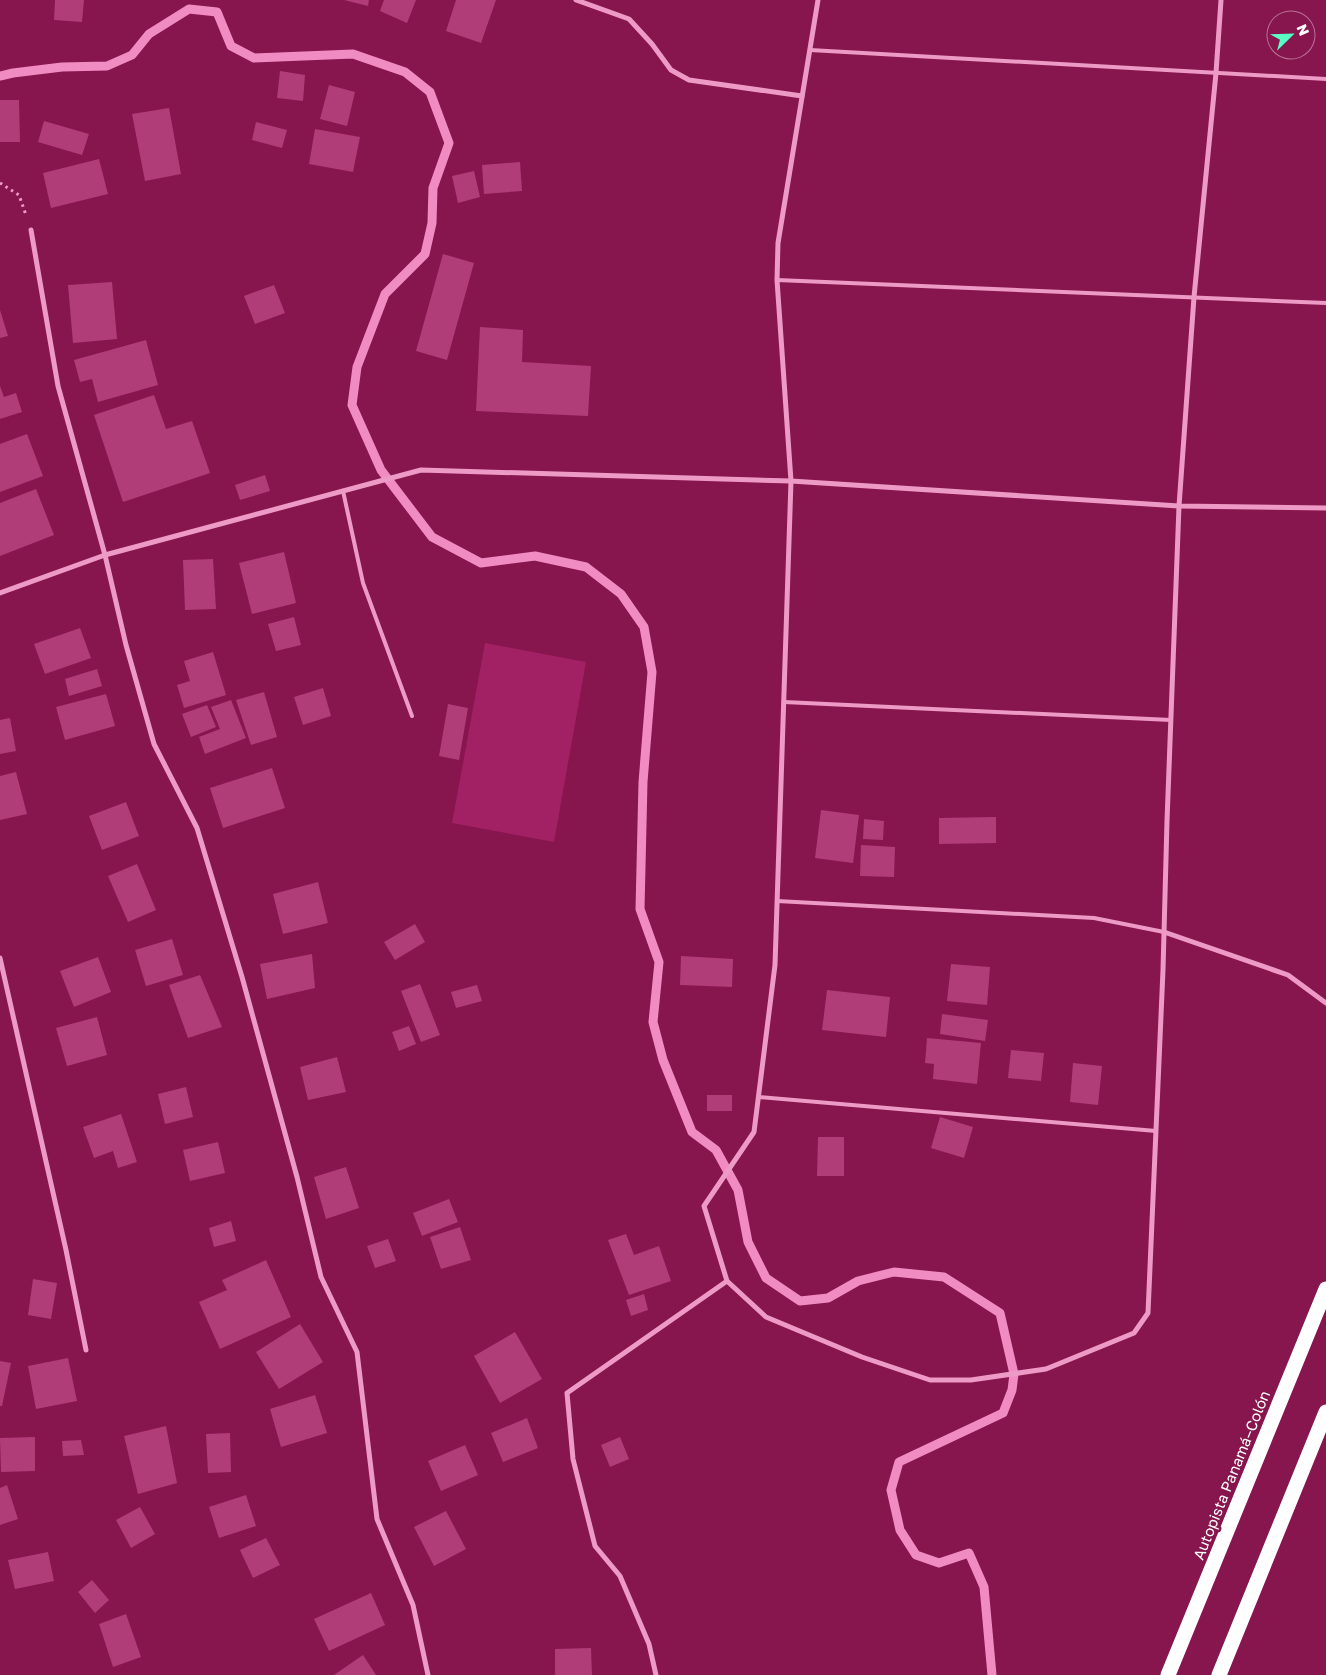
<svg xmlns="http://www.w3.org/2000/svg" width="1326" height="1675" font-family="'Golos Text',sans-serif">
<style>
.grass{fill:#a22064}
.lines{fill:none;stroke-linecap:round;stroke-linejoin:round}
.stream{stroke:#f18cc2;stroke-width:9}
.building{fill:#b13d78}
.path{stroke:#ee9ac6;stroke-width:3;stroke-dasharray:2.5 4;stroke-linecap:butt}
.service{stroke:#ee9ac6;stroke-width:4}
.minor{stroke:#ee9ac6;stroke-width:5}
.motorway{stroke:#fff;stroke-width:15}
.labels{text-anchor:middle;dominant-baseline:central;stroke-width:5;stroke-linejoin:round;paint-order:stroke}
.street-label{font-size:15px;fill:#fff;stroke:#87154e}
</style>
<rect width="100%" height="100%" fill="#87154e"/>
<path class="grass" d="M485 643 586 662 554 842 452 823Z"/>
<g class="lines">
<path class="stream" d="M0 76 13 73 62 67 107 66 132 55 149 34 189 9 217 12 231 46 254 58 353 54 405 72 430 92 449 143 433 188 432 223 425 254 385 294 357 367 352 405 381 470 432 537 481 563 535 556 586 567 621 594 644 627 652 672 643 782 640 909 659 962 653 1022 663 1060 692 1132 716 1150 738 1190 748 1242 766 1278 800 1301 828 1298 858 1281 894 1272 944 1277 1000 1313 1014 1374 1012 1390 1003 1413 899 1462 891 1490 900 1530 916 1555 939 1563 969 1553 984 1587 992 1675"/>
</g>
<g class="building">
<path d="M55 0H84L82 22 54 20Z"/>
<path d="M344 0H369L368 6Z"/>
<path d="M384 0H416L407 23 380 11Z"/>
<path d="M456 0H496L481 43 446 31Z"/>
<path d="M280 71 305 75 303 101 277 98Z"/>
<path d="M329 85 355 92 347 126 320 119Z"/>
<path d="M0 100H19L20 142H0Z"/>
<path d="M169 108 181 174 145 181 132 114Z"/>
<path d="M44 121 89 134 82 155 38 142Z"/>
<path d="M256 122 287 130 282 148 252 140Z"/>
<path d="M315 129 360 137 353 172 309 164Z"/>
<path d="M99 159 108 194 51 208 43 173Z"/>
<path d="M520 162 522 191 484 194 482 165Z"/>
<path d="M474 171 480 197 458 203 452 176Z"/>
<path d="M443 254 474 263 447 360 416 351Z"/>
<path d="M112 282 117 339 73 343 68 285Z"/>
<path d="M274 285 285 313 255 324 244 296Z"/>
<path d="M0 310 8 336 0 338Z"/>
<path d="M480 327 523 330 522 362 591 366 588 416 476 411Z"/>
<path d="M146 340 158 385 98 402 92 379 80 382 74 360Z"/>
<path d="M0 386 4 397 16 393 22 412 0 419Z"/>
<path d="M154 395 166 429 192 421 210 473 123 502 94 415Z"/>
<path d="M27 434 43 476 0 492V444Z"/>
<path d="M265 475 270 491 240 500 235 485Z"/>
<path d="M36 489 54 535 0 556V503Z"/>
<path d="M284 552 296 603 252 614 239 563Z"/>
<path d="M213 559 216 609 185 610 183 560Z"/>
<path d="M294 617 301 645 276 651 268 624Z"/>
<path d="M80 628 91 658 45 674 34 644Z"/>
<path d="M213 652 226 695 184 708 177 685 190 681 184 661Z"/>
<path d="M97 669 102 686 69 696 65 679Z"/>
<path d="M323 688 331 716 303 725 294 697Z"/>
<path d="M264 692 277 737 251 745 236 700Z"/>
<path d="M106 694 115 726 65 740 56 707Z"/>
<path d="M231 700 246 738 205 754 199 737 220 729 211 707Z"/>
<path d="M448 704 468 708 459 760 439 756Z"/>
<path d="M207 705 216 727 191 737 182 714Z"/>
<path d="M10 718 16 751 0 754V720Z"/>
<path d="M272 768 285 808 223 828 210 788Z"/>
<path d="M16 772 27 814 0 820V776Z"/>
<path d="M126 802 139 836 102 850 89 816Z"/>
<path d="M821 810 859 815 853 863 815 858Z"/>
<path d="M996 817V843L939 844V818Z"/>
<path d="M864 819 884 821 883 840 863 839Z"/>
<path d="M861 845 895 847 894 877 860 876Z"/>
<path d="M137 864 156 910 128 922 108 876Z"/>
<path d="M318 882 328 923 283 934 273 894Z"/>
<path d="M415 924 425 942 395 960 384 942Z"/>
<path d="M172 939 183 975 146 986 135 950Z"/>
<path d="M312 954 315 988 267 999 260 964Z"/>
<path d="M681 956 733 959 732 987 680 985Z"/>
<path d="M98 957 111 992 74 1007 60 971Z"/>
<path d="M951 964 990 967 987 1005 947 1001Z"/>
<path d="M200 975 222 1027 188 1038 169 985Z"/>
<path d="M420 984 440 1035 421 1042 401 991Z"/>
<path d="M477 985 482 1001 456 1008 451 992Z"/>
<path d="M827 990 890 997 886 1037 822 1030Z"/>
<path d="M942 1014 988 1020 985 1041 940 1034Z"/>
<path d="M97 1017 107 1055 67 1066 56 1028Z"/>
<path d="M409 1026 416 1044 399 1051 392 1032Z"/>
<path d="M927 1038 981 1043 977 1084 933 1079 934 1064 925 1063Z"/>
<path d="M1011 1050 1044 1053 1041 1081 1008 1078Z"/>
<path d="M337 1057 346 1092 308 1100 300 1067Z"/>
<path d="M1073 1063 1102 1066 1098 1105 1070 1102Z"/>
<path d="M186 1087 193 1117 165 1124 158 1094Z"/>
<rect x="707" y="1095" width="25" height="16"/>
<path d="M121 1114 137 1162 118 1168 113 1151 94 1158 83 1127Z"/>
<path d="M940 1117 973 1127 964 1158 931 1148Z"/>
<path d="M818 1137H844V1176H817Z"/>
<path d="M218 1142 225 1173 190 1181 183 1150Z"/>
<path d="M346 1167 359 1208 326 1219 314 1177Z"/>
<path d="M449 1199 458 1222 422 1236 413 1213Z"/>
<path d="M231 1221 236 1241 214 1247 209 1228Z"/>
<path d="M460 1227 471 1260 441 1269 430 1237Z"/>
<path d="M626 1234 634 1255 659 1246 671 1281 629 1295 608 1240Z"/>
<path d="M388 1239 396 1261 375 1268 367 1246Z"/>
<path d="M266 1260 291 1317 220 1349 199 1302 227 1290 222 1280Z"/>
<path d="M33 1279 57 1283 51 1319 28 1315Z"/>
<path d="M644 1294 648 1310 631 1316 626 1300Z"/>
<path d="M300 1324 323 1362 279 1389 256 1352Z"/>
<path d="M515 1332 542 1379 500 1403 474 1356Z"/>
<path d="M68 1358 77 1401 36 1409 28 1366Z"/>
<path d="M0 1361 11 1363 2 1406H0Z"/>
<path d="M315 1395 327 1433 281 1447 270 1409Z"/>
<path d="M527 1418 538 1448 503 1462 491 1433Z"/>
<path d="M166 1426 177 1483 138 1494 124 1436Z"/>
<path d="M230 1433 231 1472 208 1473 206 1434Z"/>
<path d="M35 1437V1471L1 1472 0 1438Z"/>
<path d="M620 1437 629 1459 610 1467 601 1445Z"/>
<path d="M81 1440 84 1455 63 1456 62 1441Z"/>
<path d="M465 1445 478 1475 441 1491 428 1461Z"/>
<path d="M7 1485 18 1519 0 1525V1488Z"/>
<path d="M246 1495 256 1526 219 1538 209 1507Z"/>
<path d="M140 1507 155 1534 131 1548 116 1520Z"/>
<path d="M446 1511 466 1549 434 1566 414 1527Z"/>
<path d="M266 1538 280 1565 253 1578 240 1550Z"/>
<path d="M48 1552 54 1581 15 1589 8 1560Z"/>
<path d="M92 1580 109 1600 95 1613 78 1592Z"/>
<path d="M371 1593 385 1625 329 1651 314 1619Z"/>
<path d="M126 1614 141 1657 113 1667 99 1624Z"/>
<path d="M591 1648 592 1675H555V1649Z"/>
<path d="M363 1655 376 1675H334Z"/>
</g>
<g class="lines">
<path class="path" d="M0 183 19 195 26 215"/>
<g class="service">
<path d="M810 50 1326 79"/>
<path d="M777 280 1326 303"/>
<path d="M343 491 363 583 412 716"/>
<path d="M784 702 1171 720"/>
<path d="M777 901 1094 918 1164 932"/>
<path d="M758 1097 1156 1131"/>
</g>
<g class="minor">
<path d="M576 0 629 19 652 44 671 70 689 80 802 96"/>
<path d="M31 230 58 386 105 555 126 645 154 744 197 828 242 977 297 1177 321 1277 357 1352 377 1519 413 1605 428 1675"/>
<path d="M0 593 105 555 421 470 791 481 1179 506 1326 508"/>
<path d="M1164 932 1288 975 1326 1003"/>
<path d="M0 958 66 1250 86 1350"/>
<path d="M727 1281 766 1317 862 1357 930 1380H971L1046 1369 1134 1333 1148 1313 1163 970 1167 821 1179 506 1194 297 1216 73 1221 0"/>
<path d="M656 1675 649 1644 620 1576 595 1546 573 1459 567 1393 727 1281 704 1206 754 1132 775 965 791 481 777 280 778 243 818 0"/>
</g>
<g class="motorway">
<path d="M1168 1675 1326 1289"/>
<path d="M1219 1675 1326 1412"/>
</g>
</g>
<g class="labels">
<g class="street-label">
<text transform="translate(1231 1475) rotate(-68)">Autopista Panamá–Colón</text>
</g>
</g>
<g transform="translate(1291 35) rotate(67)"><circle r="24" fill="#87154e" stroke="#b77395"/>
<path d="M0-4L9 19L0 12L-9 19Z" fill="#58ffc4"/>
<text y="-8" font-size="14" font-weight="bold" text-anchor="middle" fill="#ffffff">N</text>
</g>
</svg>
